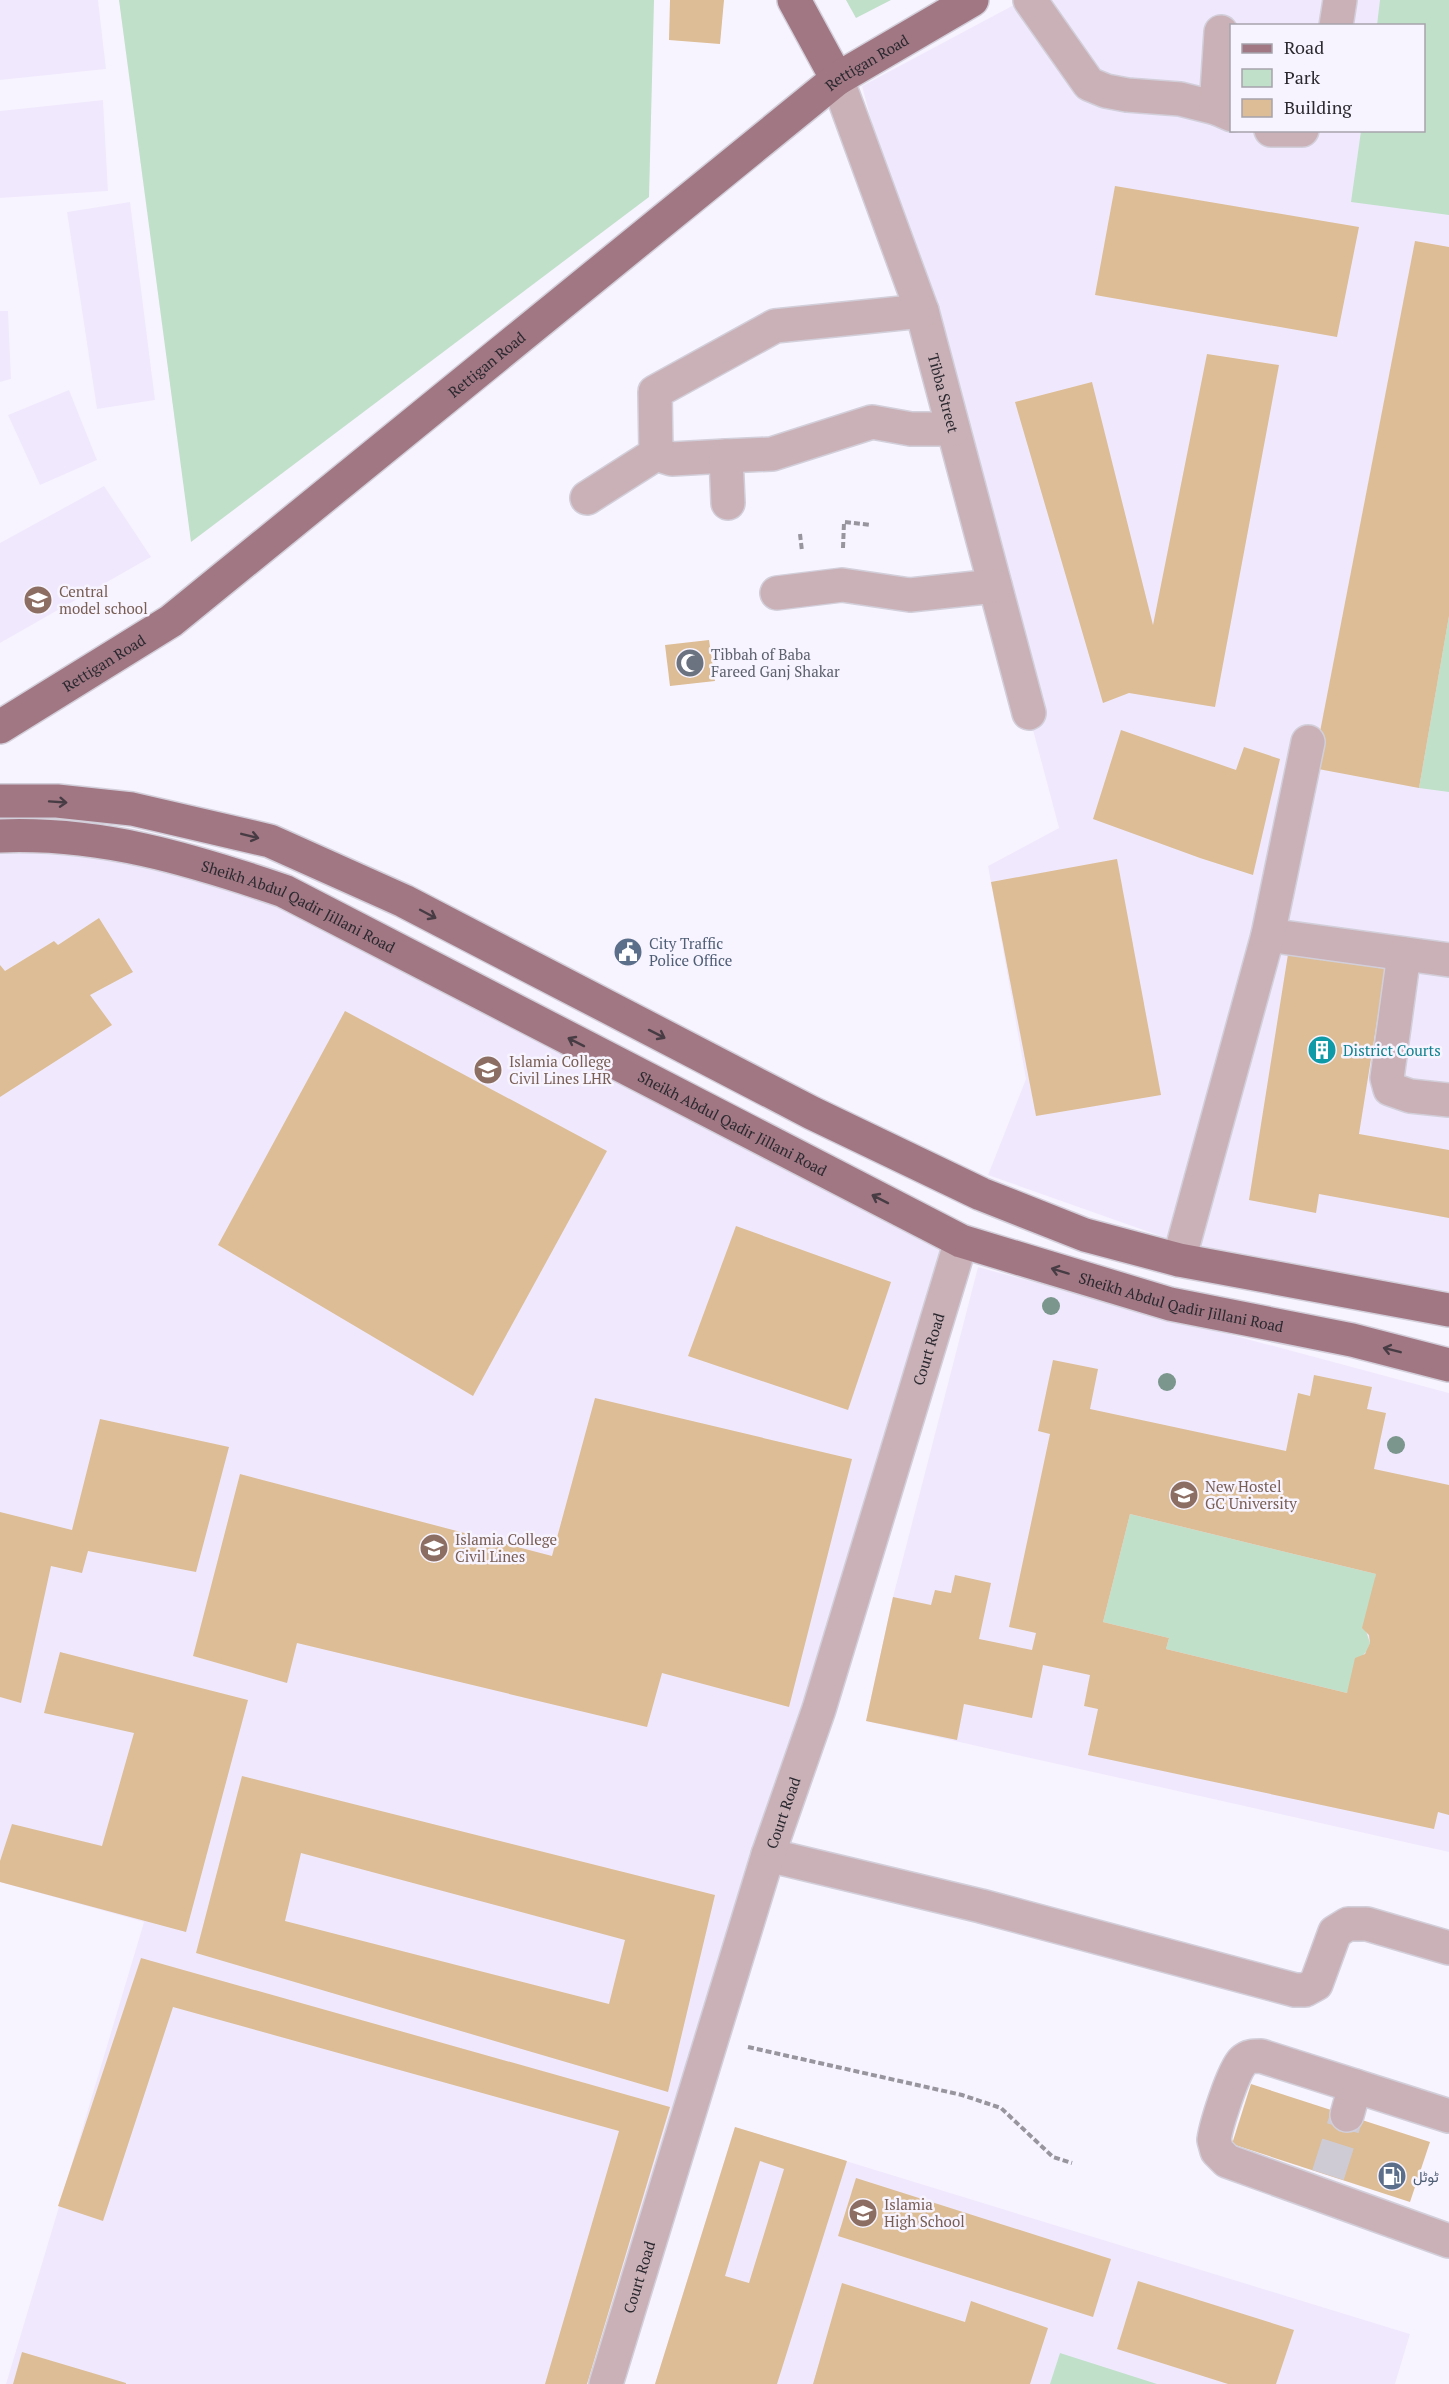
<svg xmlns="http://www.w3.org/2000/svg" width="1449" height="2384" font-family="'PT Serif',Vazirmatn,serif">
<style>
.built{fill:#f0e9fd;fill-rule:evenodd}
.green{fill:#c0e0ca}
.building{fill:#dcbd95;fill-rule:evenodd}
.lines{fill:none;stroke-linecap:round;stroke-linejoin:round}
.minor-tunnel{stroke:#cfcbd5;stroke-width:33;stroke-dasharray:33 16;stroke-linecap:butt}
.minor-casing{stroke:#d3cfda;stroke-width:36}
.major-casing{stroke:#d3cfda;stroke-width:36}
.path{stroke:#98959e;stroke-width:4;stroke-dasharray:6 3;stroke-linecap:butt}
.minor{stroke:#c9b1b7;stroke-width:33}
.major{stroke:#a07783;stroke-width:33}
.tree{fill:#7b968c}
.oneway{stroke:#483c44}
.labels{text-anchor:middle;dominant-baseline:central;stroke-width:5;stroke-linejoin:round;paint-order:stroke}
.street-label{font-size:15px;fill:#2b292f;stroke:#f8f4ff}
.education-label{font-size:15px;fill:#785e54;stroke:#f8f4ff;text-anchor:start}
.worship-label{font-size:15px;fill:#5b616d;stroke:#f8f4ff;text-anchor:start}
.service-label{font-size:15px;fill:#4e5e75;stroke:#f8f4ff;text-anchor:start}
.culture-label{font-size:15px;fill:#0d838f;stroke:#f8f4ff;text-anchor:start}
</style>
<rect width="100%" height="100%" fill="#f8f4ff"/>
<g class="built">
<path d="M0 0H98L106 69 0 80Z"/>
<path d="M1023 0H1449V1300L1183 1244 988 1175 1026 1079 988 866 1059 828 862 86ZM1232 26H1424V130H1232Z"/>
<path d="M103 100 108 191 0 198V111Z"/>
<path d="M130 202 155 400 97 409 67 212Z"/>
<path d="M0 311H8L11 379 0 382Z"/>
<path d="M69 390 97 460 40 485 8 415Z"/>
<path d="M104 486 151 557 0 643V543Z"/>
<path d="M0 826 252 875 963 1238 608 2384H6L144 1922 0 1882Z"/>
<path d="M978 1267 1449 1393V1852L866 1721 893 1597Z"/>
<path d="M735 2127 1410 2334 1395 2384H655Z"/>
</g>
<g class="green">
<path d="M119 0H654L649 197 191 542Z"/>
<path d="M846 0H891L856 18Z"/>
<path d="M1380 0H1449V215L1351 202 1361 131 1424 130V26L1377 25Z"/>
<path d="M1449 616V792L1419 788Z"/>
<path d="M1130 1514 1376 1574 1366 1631 1370 1643 1367 1651 1362 1656 1347 1693 1166 1649 1169 1638 1103 1622Z"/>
<path d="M1060 2353 1157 2384H1050Z"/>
</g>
<g class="building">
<path d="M670 0H724L720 44 669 40Z"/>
<path d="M1115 186 1359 227 1337 337 1095 295Z"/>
<path d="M1415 241 1449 247V616L1419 788 1313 768Z"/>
<path d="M1207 354 1279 365 1215 707 1129 693 1103 703 1015 402 1092 382 1153 625Z"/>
<path d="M709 640 715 681 670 686 665 645Z"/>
<path d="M1121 730 1236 770 1244 747 1280 759 1253 875 1200 858 1093 819Z"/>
<path d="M1117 859 1161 1095 1036 1116 991 882Z"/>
<path d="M99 918 133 972 90 995 112 1025 0 1097V965L5 971 54 941 58 945Z"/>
<path d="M1289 948 1386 965 1359 1134 1449 1150V1218L1319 1194 1316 1213 1249 1200Z"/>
<path d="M345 1011 607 1151 473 1396 218 1245Z"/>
<path d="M736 1226 891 1282 848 1410 688 1356Z"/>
<path d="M1053 1360 1098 1369 1090 1409 1286 1451 1298 1393 1310 1396 1314 1375 1372 1387 1367 1409 1386 1413 1374 1469 1449 1485V1815L1438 1812 1434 1829 1088 1755 1098 1709 1084 1706 1090 1675 1043 1665 1032 1718 964 1704 957 1740 866 1721 893 1597 931 1605 935 1590 951 1593 955 1575 991 1583 979 1639 1032 1650 1036 1633 1009 1627 1050 1434 1038 1431ZM1130 1514 1376 1574 1362 1628 1369 1635 1370 1643 1365 1654 1355 1658 1347 1693 1166 1649 1169 1638 1103 1622Z"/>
<path d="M595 1398 852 1459 789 1707 662 1673 647 1727 297 1643 287 1683 193 1656 240 1474 552 1556Z"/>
<path d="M100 1419 229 1447 196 1572 88 1551 82 1573 51 1566 21 1703 0 1697V1512L72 1530Z"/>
<path d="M60 1652 248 1700 186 1932 0 1882V1861L12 1824 102 1846 134 1733 44 1713Z"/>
<path d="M242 1776 715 1895 668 2092 196 1953ZM301 1853 625 1940 609 2004 285 1921Z"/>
<path d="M141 1958 670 2107 587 2384H545L619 2131 173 2007 103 2221 58 2206Z"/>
<path d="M1251 2084 1430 2142 1410 2202 1232 2144Z"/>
<path d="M735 2127 847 2161 777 2384H655ZM760 2161 784 2169 749 2283 725 2276Z"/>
<path d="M856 2178 1111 2259 1093 2317 838 2236Z"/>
<path d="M1138 2281 1294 2330 1276 2384H1228L1117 2349Z"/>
<path d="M842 2283 965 2322 971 2301 1048 2328 1030 2384H813Z"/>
<path d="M22 2352 126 2383V2384H13Z"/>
</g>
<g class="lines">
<path class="minor-tunnel" d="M1328 2175 1347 2115"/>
<g class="minor-casing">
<g id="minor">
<path d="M1030 0 1089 84 1106 91 1127 95 1180 99 1216 108 1232 115"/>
<path d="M1336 26 1340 0"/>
<path id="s1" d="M837 79 922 311 1029 713"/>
<path d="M1216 108 1221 32"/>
<path d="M1271 130H1302"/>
<path d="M656 454 672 459 726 456"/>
<path d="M587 498 656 454 655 392 775 326 922 311"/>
<path d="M728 503 726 456 772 454 872 422 911 429H953"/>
<path d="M777 593 842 585 910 595 995 586"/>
<path d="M1268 935 1449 960"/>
<path d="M1404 954 1387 1078 1390 1089 1410 1096 1449 1100"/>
<path d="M1179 1260 1268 935 1308 742"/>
<path d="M768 1855 981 1906 1295 1990H1305L1316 1984 1335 1932 1348 1924H1367L1449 1948"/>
<path d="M1347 2115 1355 2086"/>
<path d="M1449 2116 1261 2056C1254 2056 1248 2056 1243 2061 1233 2071 1216 2125 1214 2140L1217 2151 1227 2161 1449 2241"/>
<path id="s2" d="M606 2384 768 1855 819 1709 961 1241"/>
</g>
</g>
<g class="major-casing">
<g id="major">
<path d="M794 0 837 79"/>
<path id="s3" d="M0 727 171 621 837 79 972 0"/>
<path d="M0 801H57L132 809 270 841 404 901 812 1113 981 1194 1085 1235 1179 1260 1449 1310"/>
<path id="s4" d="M0 836C101 832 190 859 284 891L961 1241 1170 1304 1352 1340 1449 1365"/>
</g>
</g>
<g class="path">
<path d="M800 534 802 551"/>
<path d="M843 548 844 522 871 525"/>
<path d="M748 2047 962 2095 1001 2108 1053 2157 1072 2163"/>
</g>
<use href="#minor" class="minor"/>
<use href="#major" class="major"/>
</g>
<g class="tree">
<circle cx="1051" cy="1306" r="9"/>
<circle cx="1167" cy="1382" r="9"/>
<circle cx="1396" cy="1445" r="9"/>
</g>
<defs><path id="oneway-shaft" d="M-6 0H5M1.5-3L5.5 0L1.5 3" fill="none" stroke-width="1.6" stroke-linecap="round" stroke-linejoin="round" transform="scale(1.5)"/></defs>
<g class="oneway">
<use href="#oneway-shaft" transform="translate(58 802) rotate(4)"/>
<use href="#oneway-shaft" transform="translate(250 836) rotate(14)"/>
<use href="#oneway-shaft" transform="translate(428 914) rotate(28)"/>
<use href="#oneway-shaft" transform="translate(657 1034) rotate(27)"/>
<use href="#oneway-shaft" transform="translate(576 1042) rotate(-153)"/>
<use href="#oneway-shaft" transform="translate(880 1199) rotate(-153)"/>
<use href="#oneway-shaft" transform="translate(1060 1271) rotate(-163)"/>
<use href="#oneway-shaft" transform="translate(1392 1350) rotate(-166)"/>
</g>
<defs>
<g id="school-disc" transform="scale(1.5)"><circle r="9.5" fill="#8d6e63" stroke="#f8f4ff"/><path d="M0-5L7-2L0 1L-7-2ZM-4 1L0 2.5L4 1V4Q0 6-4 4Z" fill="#fff"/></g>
<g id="mosque-disc" transform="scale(1.5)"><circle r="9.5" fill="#6b7280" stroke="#f8f4ff"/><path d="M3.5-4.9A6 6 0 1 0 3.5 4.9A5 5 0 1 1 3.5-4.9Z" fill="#fff"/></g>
<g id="civic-disc" transform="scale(1.5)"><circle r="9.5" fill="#5c6f8a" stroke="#f8f4ff"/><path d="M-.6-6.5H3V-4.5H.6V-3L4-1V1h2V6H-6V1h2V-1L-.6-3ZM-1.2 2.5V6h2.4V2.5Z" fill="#fff"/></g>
<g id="building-disc" transform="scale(1.5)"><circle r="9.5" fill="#0f9aa8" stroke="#f8f4ff"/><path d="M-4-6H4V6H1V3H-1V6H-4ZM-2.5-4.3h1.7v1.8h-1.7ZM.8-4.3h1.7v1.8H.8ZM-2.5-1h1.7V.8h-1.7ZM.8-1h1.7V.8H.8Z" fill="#fff"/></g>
<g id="university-disc" transform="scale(1.5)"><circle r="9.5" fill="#8d6e63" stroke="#f8f4ff"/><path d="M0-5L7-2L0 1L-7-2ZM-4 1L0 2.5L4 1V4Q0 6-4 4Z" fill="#fff"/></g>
<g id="fuel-disc" transform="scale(1.5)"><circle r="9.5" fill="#5c6f8a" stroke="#f8f4ff"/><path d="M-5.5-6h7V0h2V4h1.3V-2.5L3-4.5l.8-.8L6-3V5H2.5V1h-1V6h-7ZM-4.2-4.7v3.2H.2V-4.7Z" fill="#fff"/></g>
</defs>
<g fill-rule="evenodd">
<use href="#school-disc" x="38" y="600"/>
<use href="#mosque-disc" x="690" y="663"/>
<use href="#civic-disc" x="628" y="952"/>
<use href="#building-disc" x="1322" y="1050"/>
<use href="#school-disc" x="488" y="1070"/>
<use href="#university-disc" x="1184" y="1495"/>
<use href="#university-disc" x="434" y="1548"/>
<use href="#fuel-disc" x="1392" y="2176"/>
<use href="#school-disc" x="863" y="2213"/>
</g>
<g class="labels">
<g class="street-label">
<text stroke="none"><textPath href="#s3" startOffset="1094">Rettigan Road</textPath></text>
<text stroke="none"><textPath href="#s3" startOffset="608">Rettigan Road</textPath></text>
<text stroke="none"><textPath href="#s1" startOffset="332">Tibba Street</textPath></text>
<text stroke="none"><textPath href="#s3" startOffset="122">Rettigan Road</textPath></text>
<text stroke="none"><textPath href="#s4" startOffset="310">Sheikh Abdul Qadir Jillani Road</textPath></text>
<text stroke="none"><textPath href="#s4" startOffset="796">Sheikh Abdul Qadir Jillani Road</textPath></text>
<text stroke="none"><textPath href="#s4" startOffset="1282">Sheikh Abdul Qadir Jillani Road</textPath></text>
<text stroke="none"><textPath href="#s2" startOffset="1084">Court Road</textPath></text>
<text stroke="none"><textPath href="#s2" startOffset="598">Court Road</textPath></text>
<text stroke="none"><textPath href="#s2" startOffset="112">Court Road</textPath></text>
</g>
<g class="education-label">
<text x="59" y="591">Central<tspan x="59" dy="17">model school</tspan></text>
<text x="509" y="1061">Islamia College<tspan x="509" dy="17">Civil Lines LHR</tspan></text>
<text x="1205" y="1486">New Hostel<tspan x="1205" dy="17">GC University</tspan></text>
<text x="455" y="1539">Islamia College<tspan x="455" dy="17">Civil Lines</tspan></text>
<text x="884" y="2204">Islamia<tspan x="884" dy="17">High School</tspan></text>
</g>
<g class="worship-label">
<text x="711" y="654">Tibbah of Baba<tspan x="711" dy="17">Fareed Ganj Shakar</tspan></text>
</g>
<g class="service-label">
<text x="649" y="943">City Traffic<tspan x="649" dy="17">Police Office</tspan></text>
<text x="1413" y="2176">ٹوٹل</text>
</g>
<g class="culture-label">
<text x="1343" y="1050">District Courts</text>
</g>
</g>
<rect x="1230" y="24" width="195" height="108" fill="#f8f4ff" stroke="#a6a3ac" stroke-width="1.5"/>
<rect x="1242" y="44" width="30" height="9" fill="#a07783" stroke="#a6a3ac" stroke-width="1.5"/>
<text x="1284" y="54" font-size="18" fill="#2b292f">Road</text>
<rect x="1242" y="69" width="30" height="18" fill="#c0e0ca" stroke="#a6a3ac" stroke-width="1.5"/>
<text x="1284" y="84" font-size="18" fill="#2b292f">Park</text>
<rect x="1242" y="99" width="30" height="18" fill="#dcbd95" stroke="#a6a3ac" stroke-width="1.5"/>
<text x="1284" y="114" font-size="18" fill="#2b292f">Building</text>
</svg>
